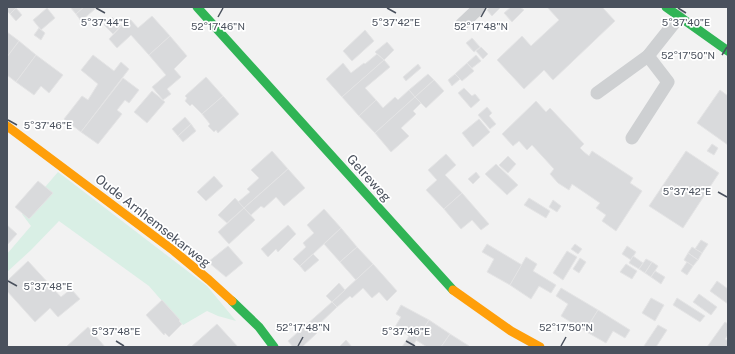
<svg xmlns="http://www.w3.org/2000/svg" width="735" height="354" font-family="'Public Sans',sans-serif">
<style>
.green{fill:#d9efe5}
.building{fill:#d9dadc;stroke:#e4e4e5}
.lines{fill:none;stroke-linecap:round;stroke-linejoin:round}
.lane{stroke:#ced0d2;stroke-width:13}
.fast{stroke:#30b455;stroke-width:9}
.slow{stroke:#ff9f0a;stroke-width:9}
.ticks{fill:none;stroke:#4a515d;stroke-width:1.5}
.labels{text-anchor:middle;dominant-baseline:central;stroke-width:3.5;stroke-linejoin:round;paint-order:stroke}
.street-label{font-size:13px;fill:#4a515d;stroke:#fff}
.ticks-label{font-size:10px;text-anchor:middle;fill:#4a515d;stroke:#fff;stroke-width:3.5;stroke-linejoin:round;paint-order:stroke}
</style>
<rect width="100%" height="100%" fill="#f2f2f2"/>
<path class="green" d="M58 172 207 286 236 321 218 316 207 311 183 325 149 286 59 221 31 250 7 272V254L31 226 22 214Z"/>
<g class="building">
<path d="M7 7H15L16 8 10 14 7 11Z"/>
<path d="M70 7H84L76 14Z"/>
<path d="M84 7H93L95 9 81 21 76 14Z"/>
<path d="M490 7H499L500 8 492 16 487 10Z"/>
<path d="M511 7H520L524 10 512 22 504 13Z"/>
<path d="M547 7H602L615 21 553 80 544 70 524 89 497 60 522 36 531 46 559 20Z"/>
<path d="M16 8 22 15 16 21 10 14Z"/>
<path d="M47 8 55 18 41 30 33 20Z"/>
<path d="M152 16 170 36 149 55 131 35 117 48 109 39 129 18 138 28Z"/>
<path d="M112 17 121 26 113 34 104 25Z"/>
<path d="M39 28 45 33 41 40 34 35Z"/>
<path d="M365 30 374 41 352 61 343 51Z"/>
<path d="M7 32 19 41 7 57Z"/>
<path d="M170 36 187 56 174 69 181 77 167 89 171 94 163 100 152 87 166 75 149 55Z"/>
<path d="M472 38 480 47 474 52 466 43Z"/>
<path d="M19 41 36 55 16 82 7 75V57Z"/>
<path d="M387 42 394 50 384 60 375 52Z"/>
<path d="M481 47 488 54 483 59 476 51Z"/>
<path d="M377 54 384 60 342 97 326 79 343 63 351 73 364 63 365 64Z"/>
<path d="M36 55 63 75 49 93 41 86 34 95 16 82Z"/>
<path d="M93 55 114 71 121 62 129 69 81 132 64 119 82 96 88 100 98 84 81 70Z"/>
<path d="M476 55 481 61 472 68 467 63Z"/>
<path d="M384 60 390 67 365 88 376 100 359 116 342 97Z"/>
<path d="M467 63 474 71 462 81 455 74Z"/>
<path d="M418 64 421 68 406 81 403 77Z"/>
<path d="M428 74 434 80 415 97 409 90Z"/>
<path d="M455 74 460 79 452 86 448 80Z"/>
<path d="M206 77 223 96 202 114 192 104 190 106 185 101 187 98 185 96Z"/>
<path d="M123 78 139 90 129 103 125 100 117 110 122 114 98 144 81 132Z"/>
<path d="M434 80 444 91 426 108 415 97Z"/>
<path d="M464 88 472 96 475 94 480 100 471 108 458 93Z"/>
<path d="M409 90 415 97 375 133 359 116 376 100 383 108 395 97 398 100Z"/>
<path d="M720 90 728 96V145L697 123Z"/>
<path d="M152 91 165 102 147 123 134 112Z"/>
<path d="M223 96 239 114 218 133 216 130 214 132 208 126 210 124 202 114Z"/>
<path d="M415 97 421 103 413 111 416 114 401 128 409 136 391 152 375 133Z"/>
<path d="M536 101 546 112 550 108 584 144 580 148 584 152 589 156 592 151 633 178 630 183 642 191 616 231 602 221 606 215 596 208 600 203 572 184 569 190 558 183 550 174 554 169 532 145 527 150 519 141 513 146 502 134Z"/>
<path d="M487 107 492 113 489 116 496 124 490 129 478 115Z"/>
<path d="M185 117 191 124 178 136 172 129Z"/>
<path d="M479 119 490 132 473 147 462 133Z"/>
<path d="M191 124 196 131 183 142 178 136Z"/>
<path d="M712 144 718 148 714 155 707 151Z"/>
<path d="M272 151 288 169 244 208 238 202 250 192 247 189 259 178 251 170Z"/>
<path d="M686 151 719 173 683 228 649 206Z"/>
<path d="M446 154 456 165 445 175 462 193 444 209 426 190 437 180 428 170Z"/>
<path d="M508 156 516 164 508 173 499 165Z"/>
<path d="M496 164 518 185 507 195 485 174Z"/>
<path d="M288 169 305 188 284 206 276 197 264 208 261 206 251 215 244 208Z"/>
<path d="M476 172 480 177 473 184 468 179Z"/>
<path d="M214 176 223 186 206 201 197 192Z"/>
<path d="M38 181 53 193 29 219 15 207Z"/>
<path d="M462 193 489 224 481 230 472 220 461 229 444 209Z"/>
<path d="M235 198 244 208 227 223 218 215Z"/>
<path d="M529 198 550 211 546 218 524 205Z"/>
<path d="M553 200 561 206 557 212 549 207Z"/>
<path d="M244 208 255 220 229 244 218 232Z"/>
<path d="M324 209 341 228 300 266 293 259 306 247 303 243 314 233 307 225Z"/>
<path d="M7 225 17 234 7 245Z"/>
<path d="M288 225 296 234 278 252 276 249 268 257 261 249Z"/>
<path d="M341 228 357 247 340 262 324 244Z"/>
<path d="M701 240 708 244 702 253 695 249Z"/>
<path d="M487 244 522 265 510 285 487 272 494 259 482 252Z"/>
<path d="M575 244 582 249 578 254 571 249Z"/>
<path d="M228 246 243 263 226 277 208 262Z"/>
<path d="M627 246 636 252 631 260 622 254Z"/>
<path d="M357 247 373 264 356 280 340 262Z"/>
<path d="M692 247 702 253 698 260 688 253Z"/>
<path d="M567 251 577 257 563 280 553 273Z"/>
<path d="M688 253 698 260 693 266 684 260Z"/>
<path d="M313 254 319 260 305 272 300 266Z"/>
<path d="M633 256 643 263 639 269 629 263Z"/>
<path d="M526 257 537 264 533 271 556 285 551 293 539 286 531 299 510 285Z"/>
<path d="M580 258 586 262 579 273 573 269Z"/>
<path d="M646 259 652 262 645 273 639 269Z"/>
<path d="M28 261 61 297 71 289 80 299 58 317 50 308 35 322 7 291V281Z"/>
<path d="M652 262 658 266 651 277 645 273Z"/>
<path d="M687 262 693 266 687 275 681 271Z"/>
<path d="M373 264 397 291 387 301 379 292 372 298 363 288 352 298 350 296 337 307 332 302Z"/>
<path d="M626 264 637 271 632 279 620 272Z"/>
<path d="M655 271 665 277 661 284 651 277Z"/>
<path d="M717 281 728 289V304L710 291Z"/>
<path d="M339 283 345 290 332 302 326 296Z"/>
<path d="M561 288 598 310 585 331 561 316 568 304 556 296Z"/>
<path d="M699 294 717 307 711 315 693 302Z"/>
<path d="M651 298 664 305 655 321 642 313Z"/>
<path d="M677 298 705 316 700 322 673 305Z"/>
<path d="M162 300 180 320 179 321 182 324 169 337 165 333 164 335 146 315Z"/>
<path d="M332 302 337 307 314 329 317 333 302 347H293L288 341Z"/>
<path d="M401 305 429 320 412 347H402L409 336 395 327 401 317 396 314Z"/>
<path d="M598 310 630 330 625 338 613 331 606 343 585 331Z"/>
<path d="M429 320 450 334 441 347H427L416 340Z"/>
<path d="M725 322 728 324V335L725 339 728 341V347H707Z"/>
<path d="M217 324 238 347H191Z"/>
<path d="M658 325 667 330 656 347H645L644 346Z"/>
<path d="M88 327 105 347H66Z"/>
<path d="M450 334 469 346V347H441Z"/>
<path d="M346 340 352 347H339Z"/>
</g>
<g class="lines">
<g class="lane">
<path d="M461 25 480 7"/>
<path d="M597 93 648 56 679 17"/>
<path d="M632 138 668 82 648 56"/>
</g>
<g class="fast">
<path d="M197 7 453 290"/>
<path d="M666 7 728 51"/>
<path d="M232 301 259 327 274 347"/>
</g>
<g class="slow">
<path d="M7 126 174 251 209 280 232 301"/>
<path d="M453 290 511 331 540 347"/>
</g>
</g>
<path class="ticks" d="M96 8 105 13M387 8 396 13M678 8 686 13M218 17 223 8M481 17 486 8M722 55 727 47M8 120 17 125M718 192 727 197M8 281 17 286M116 341 124 346M406 341 415 346M298 346 303 337M561 346 566 337"/>
<g class="labels">
<g class="street-label">
<text transform="translate(369 178) rotate(48)">Gelreweg</text>
<text transform="translate(153 221) rotate(38)">Oude Arnhemsekarweg</text>
</g>
</g>
<g class="ticks-label">
<text x="396" y="26">5°37'42"E</text>
<text x="686" y="26">5°37'40"E</text>
<text x="105" y="26">5°37'44"E</text>
<text x="218" y="30">52°17'46"N</text>
<text x="481" y="30">52°17'48"N</text>
<text x="688" y="59">52°17'50"N</text>
<text x="48" y="129">5°37'46"E</text>
<text x="687" y="195">5°37'42"E</text>
<text x="48" y="290">5°37'48"E</text>
<text x="303" y="331">52°17'48"N</text>
<text x="566" y="331">52°17'50"N</text>
<text x="116" y="335">5°37'48"E</text>
<text x="406" y="335">5°37'46"E</text>
</g>
<rect width="735" height="354" fill="none" stroke="#4a515d" stroke-width="16"/>
</svg>
